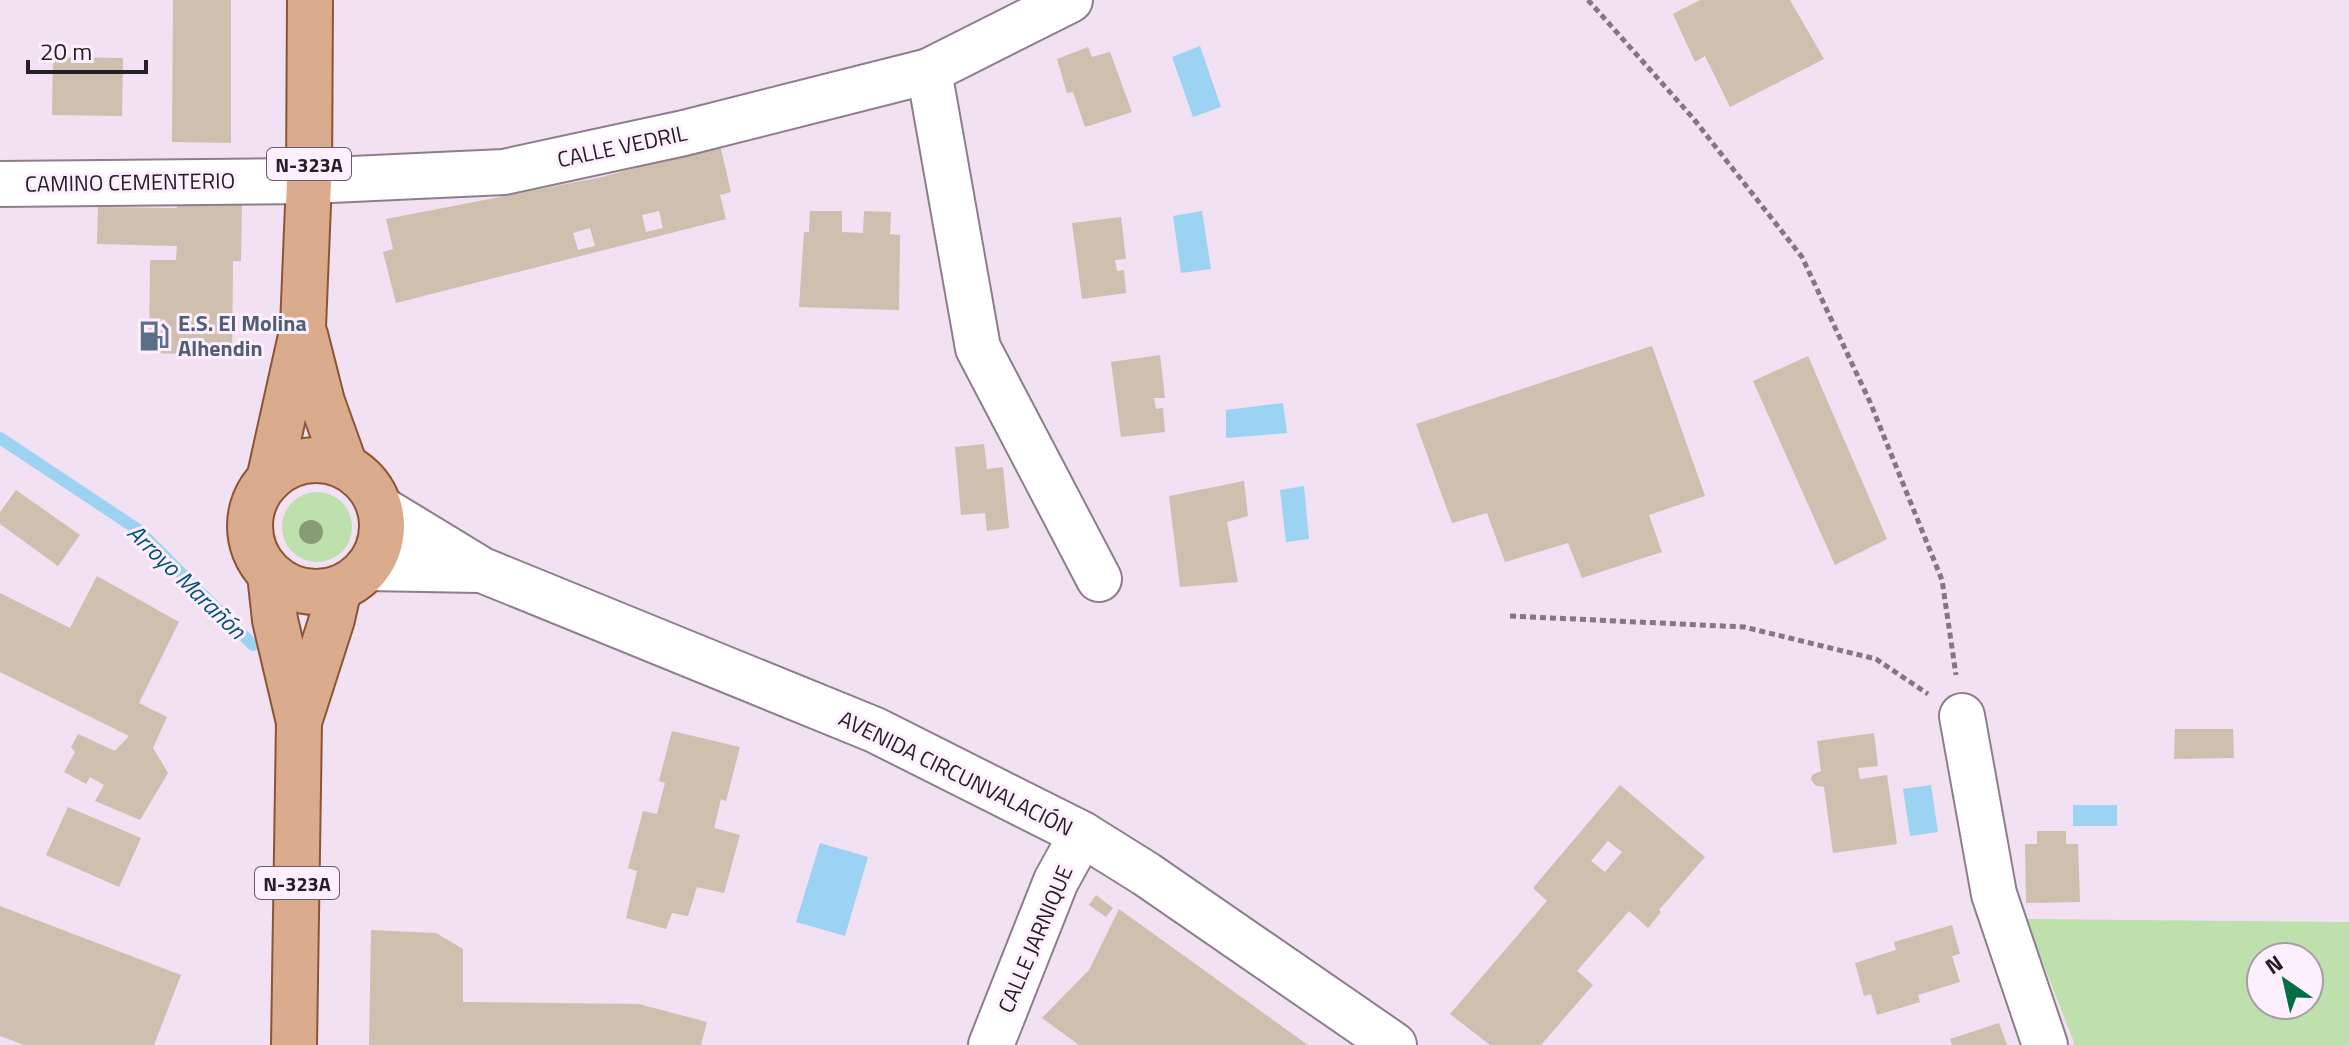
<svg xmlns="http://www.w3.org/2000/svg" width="2349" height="1045" font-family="'Titillium Web',sans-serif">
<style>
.green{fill:#bee0ac;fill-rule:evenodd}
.water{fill:#9cd3f2}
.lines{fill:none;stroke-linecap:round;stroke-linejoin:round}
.stream{stroke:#9cd3f2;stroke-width:12}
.building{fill:#cebfae;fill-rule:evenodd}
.minor-casing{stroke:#8d7e8e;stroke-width:48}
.major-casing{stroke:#8b5636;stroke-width:48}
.path{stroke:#827782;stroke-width:5;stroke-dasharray:6 4;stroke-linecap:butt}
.minor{stroke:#fff;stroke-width:44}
.major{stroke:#daab8c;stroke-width:44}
.tree{fill:#899b76}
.labels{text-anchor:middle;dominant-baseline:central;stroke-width:6;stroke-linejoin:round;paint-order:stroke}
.shield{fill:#fdeffd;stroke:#665e66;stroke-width:2}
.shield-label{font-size:20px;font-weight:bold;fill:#262026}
.street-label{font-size:22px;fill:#262026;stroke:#fdeffd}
.service-label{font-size:22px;font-weight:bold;fill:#4e5e75;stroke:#fdeffd;text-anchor:start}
.water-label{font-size:24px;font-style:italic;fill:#057;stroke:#fdeffd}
</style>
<rect width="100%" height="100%" fill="#f1e1f2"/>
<g class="green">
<circle cx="317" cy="527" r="35"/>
<path d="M2026 919 2349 922V1045H2075ZM2309 957V1005H2261V957Z"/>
</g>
<g class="water">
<path d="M1200 46 1221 107 1193 117 1172 57Z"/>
<path d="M1202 211 1211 269 1181 273 1173 216Z"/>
<path d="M1283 403 1287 433 1226 438V410Z"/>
<path d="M1304 486 1309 539 1286 542 1280 490Z"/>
<path d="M1931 785 1938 832 1910 836 1903 789Z"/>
<rect x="2073" y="805" width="44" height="21"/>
<path d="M820 843 868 857 845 936 796 922Z"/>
</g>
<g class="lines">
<path class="stream" d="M0 438 137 529 253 645"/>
</g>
<g class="building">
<path d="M173 0H231V143L172 142Z"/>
<path d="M1700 0H1790L1824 59 1730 107 1705 56 1695 62 1673 14Z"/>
<path d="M1088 47 1092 57 1110 52 1132 112 1085 127 1073 92 1067 93 1057 59Z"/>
<path d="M53 57 123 58 122 116 52 115Z"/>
<path d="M720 145 731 192 720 195 726 219 396 303 383 252 393 249 386 219 602 177ZM659 211 663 228 646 232 642 215ZM590 228 595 246 578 250 573 233Z"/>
<path d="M177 201 242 203 241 261H233L232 355 149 353 150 260H176L177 246 97 244 98 207 177 208Z"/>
<path d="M810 211H842V232L863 233 864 211 891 212 890 234 900 235 899 310 799 307 804 232H809Z"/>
<path d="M1121 217 1126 259 1115 260 1117 271 1124 270 1126 293 1082 299 1072 223Z"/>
<path d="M1652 346 1705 496 1649 515 1662 552 1582 578 1568 543 1505 562 1487 513 1452 523 1416 424Z"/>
<path d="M1160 355 1165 398H1154L1156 409 1163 408 1165 432 1121 437 1111 362Z"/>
<path d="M1808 356 1887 539 1835 565 1753 381Z"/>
<path d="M984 444 987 469 1003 467 1009 528 987 531 985 513 961 515 955 447Z"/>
<path d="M1244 481 1248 516 1227 522 1238 582 1180 587 1169 496Z"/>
<path d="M16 490 80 535 58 566 0 524V512Z"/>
<path d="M97 576 179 622 139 703 167 717 153 748 168 773 140 820 95 801 104 785 90 777 86 784 64 772 75 752 71 747 78 734 115 751 129 736 0 672V593L70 628Z"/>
<path d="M2175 729H2233L2234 758 2174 759Z"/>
<path d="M672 731 740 747 726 801 721 799 714 828 740 835 724 893 697 887 688 916 672 913 666 929 626 918 637 871 628 868 643 811 657 814 665 783 659 781Z"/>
<path d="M1874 733 1878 766 1858 768 1860 779 1887 775 1897 844 1833 853 1824 787 1816 786 1811 780 1812 775 1821 771 1817 741Z"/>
<path d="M1620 785 1705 857 1659 910 1661 912 1648 928 1629 911 1577 971 1593 985 1541 1045H1490L1450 1014 1547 901 1533 888ZM1608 841 1622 852 1605 872 1591 861Z"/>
<path d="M68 807 141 838 119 887 46 855Z"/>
<path d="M2037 831H2066V844H2078L2080 902 2026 903 2025 844H2037Z"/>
<path d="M1096 895 1113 908 1106 917 1089 905Z"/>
<path d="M0 906 181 975 154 1045H24L0 1036Z"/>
<path d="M1119 909 1308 1045H1079L1042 1018 1089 970Z"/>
<path d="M1952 925 1960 954 1952 956 1960 982 1918 995 1920 1002 1877 1015 1871 994 1864 996 1855 963 1896 950 1894 942Z"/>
<path d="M371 930 436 933 463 949V1002L639 1004 707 1022 701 1045H369Z"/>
<path d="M1999 1023 2007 1045H1952L1950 1039Z"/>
</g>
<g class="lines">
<g class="minor-casing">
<g id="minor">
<path d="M929 71 978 348 1099 579"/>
<path d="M0 184 309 181 504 172 684 133 929 71 1070 0"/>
<path d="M380 508 482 570 875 730 1082 834 1146 874 1394 1045"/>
<path d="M367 568 480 570"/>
<path d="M1962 716 1994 894 2045 1045"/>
<path d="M991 1045 1056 881 1082 834"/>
</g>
</g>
<g class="major-casing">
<g id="major">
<path d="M305 335 322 402 345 466"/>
<circle cx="316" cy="526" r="66"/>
<path d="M269 480 303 327 309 181 310 0"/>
<path d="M270 574 275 620 299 722 294 1045"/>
<path d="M299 722 332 619 339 588"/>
</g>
</g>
<g class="path">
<path d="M1588 0 1693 118 1802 257 1870 402 1942 580 1956 675"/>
<path d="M1510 616 1744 627 1876 659 1928 694"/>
</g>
<use href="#minor" class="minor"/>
<use href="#major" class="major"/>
</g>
<circle class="tree" cx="311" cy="532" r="12"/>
<defs>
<g id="fuel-bare" transform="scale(2.4)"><path d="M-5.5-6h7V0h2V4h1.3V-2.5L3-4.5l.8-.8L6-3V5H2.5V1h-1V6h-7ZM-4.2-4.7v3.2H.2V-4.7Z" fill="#5c6f8a" stroke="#fdeffd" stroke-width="2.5" paint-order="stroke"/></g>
</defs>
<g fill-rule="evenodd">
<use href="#fuel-bare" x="154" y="336"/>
</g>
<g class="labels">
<g class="shield">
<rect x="267" y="148" width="84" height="32" rx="6"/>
<rect x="255" y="867" width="84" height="32" rx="6"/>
</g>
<g class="shield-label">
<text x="309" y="164">N-323A</text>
<text x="297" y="883">N-323A</text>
</g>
<g class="street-label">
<text transform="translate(622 146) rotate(-12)">CALLE VEDRIL</text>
<text transform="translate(130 182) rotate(-1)">CAMINO CEMENTERIO</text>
<text transform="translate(956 773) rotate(26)">AVENIDA CIRCUNVALACIÓN</text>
<text transform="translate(1035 939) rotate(-67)">CALLE JARNIQUE</text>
</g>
<g class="service-label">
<text x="178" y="323">E.S. El Molina<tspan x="178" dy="25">Alhendin</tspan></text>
</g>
<g class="water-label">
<text transform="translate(187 581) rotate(44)">Arroyo Marañón</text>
</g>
</g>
<g transform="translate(2285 981) rotate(326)"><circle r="38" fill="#fdeffd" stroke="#a79ca7" stroke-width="2"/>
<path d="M0-6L14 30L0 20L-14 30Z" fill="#016e46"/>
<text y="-12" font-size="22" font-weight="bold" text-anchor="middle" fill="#262026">N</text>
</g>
<path d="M28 60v12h118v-12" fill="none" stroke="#262026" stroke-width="4"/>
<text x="40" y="60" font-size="24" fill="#262026" stroke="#fdeffd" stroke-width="6" paint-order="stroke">20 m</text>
</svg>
